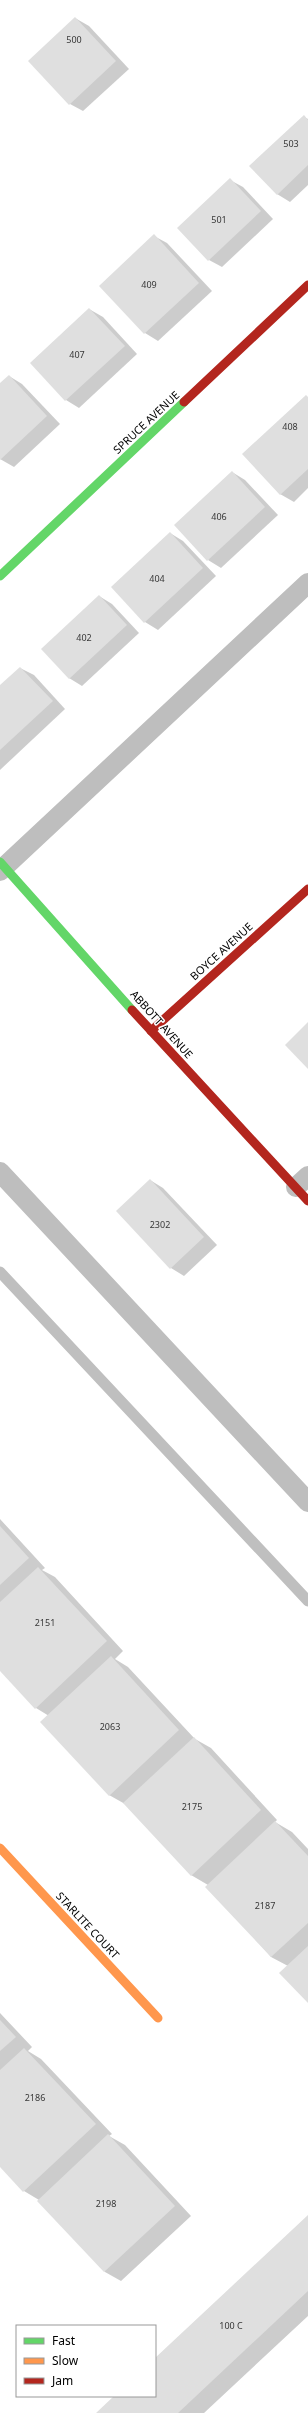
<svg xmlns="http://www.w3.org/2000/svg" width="308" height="2413" font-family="'Noto Sans',sans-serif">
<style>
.shadow{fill:#0003}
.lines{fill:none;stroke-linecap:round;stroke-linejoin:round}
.stream{stroke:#bfbfbf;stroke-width:11}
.building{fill:#dfdfdf}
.lane{stroke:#bebebe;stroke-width:20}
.fast{stroke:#63d668;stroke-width:9}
.slow{stroke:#ff974d;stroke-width:9}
.jam{stroke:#b3261e;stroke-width:9}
.labels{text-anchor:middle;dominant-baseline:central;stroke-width:3;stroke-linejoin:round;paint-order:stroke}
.number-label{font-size:9px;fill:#383838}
.street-label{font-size:11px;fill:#000;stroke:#fff}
</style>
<rect width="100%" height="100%" fill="#fff"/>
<g class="shadow">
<path d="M75 18 89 26 129 69 83 111 70 104Z"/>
<path d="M304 117 308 119V185L290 202 277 194Z"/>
<path d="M230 180 243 187 273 219 222 267 209 260Z"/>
<path d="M154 236 167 243 212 291 158 341 145 333 100 286Z"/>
<path d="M89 309 103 317 137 354 79 408 66 400 31 363Z"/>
<path d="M9 376 22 384 60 424 14 467 0 459V385Z"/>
<path d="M308 397V488L294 502 280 494Z"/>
<path d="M232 472 245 480 278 515 221 568 208 560Z"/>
<path d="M170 533 183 541 216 576 158 630 145 622 112 587Z"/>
<path d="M99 596 112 604 139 633 82 686 69 678Z"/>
<path d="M20 668 34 675 65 709 0 770V687Z"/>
<path d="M150 1180 163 1188 217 1245 184 1276 171 1268Z"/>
<path d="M0 1519 45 1568 42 1570 55 1577 123 1651 115 1659 128 1667 195 1739 211 1748 277 1820 275 1822 292 1832 308 1849V2002L288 1966 271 1957 208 1885 191 1875 125 1804 109 1795 49 1716 36 1708 0 1670Z"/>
<path d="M0 2013 32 2047 28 2051 41 2059 112 2134 109 2136 125 2145 191 2216 121 2281 105 2272 39 2200 24 2191 0 2166Z"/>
<path d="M308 2216V2316L204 2413H97L115 2396H155V2359Z"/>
</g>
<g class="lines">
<path class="stream" d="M0 1272 308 1601"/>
</g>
<g class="building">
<path d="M75 17 116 61 69 105 28 61Z"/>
<path d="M304 115 308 120V165L277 195 249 166Z"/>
<path d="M230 178 261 211 208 261 177 228Z"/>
<path d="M154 234 199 283 144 334 99 286Z"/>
<path d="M89 308 125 346 65 401 30 363Z"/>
<path d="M9 375 47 416 0 460V383Z"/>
<path d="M306 395 308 397V469L280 495 242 454Z"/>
<path d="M232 471 265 507 207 561 174 525Z"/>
<path d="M170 532 203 568 144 623 111 587Z"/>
<path d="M99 595 127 625 69 679 41 649Z"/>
<path d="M20 667 53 701 0 750V685Z"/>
<path d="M308 1022V1069L285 1045Z"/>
<path d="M150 1179 204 1237 170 1269 116 1211Z"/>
<path d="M0 1526 29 1558 0 1585Z"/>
<path d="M38 1567 107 1641 35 1709 0 1671V1602Z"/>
<path d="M111 1656 179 1730 109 1796 40 1722Z"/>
<path d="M194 1737 261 1810 191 1876 123 1803Z"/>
<path d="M275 1821 308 1856V1923L271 1957 205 1887Z"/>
<path d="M308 1946V2003L279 1973Z"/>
<path d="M0 2020 16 2037 0 2051Z"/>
<path d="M24 2048 96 2124 23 2192 0 2167V2070Z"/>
<path d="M108 2134 175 2206 104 2272 37 2201Z"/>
<path d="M308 2215V2291L178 2413H96L114 2396H155V2358Z"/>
</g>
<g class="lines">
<g class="lane">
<path d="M0 871 308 583"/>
<path d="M0 1172 308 1502"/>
<path d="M296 1187 308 1176"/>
</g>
<g class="fast">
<path d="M0 576 184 402"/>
<path d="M0 862 132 1010"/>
</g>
<path class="slow" d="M0 1848 158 2018"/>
<g class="jam">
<path d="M184 402 308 285"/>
<path d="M132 1010 308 1201"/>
<path d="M151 1031 308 889"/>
</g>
</g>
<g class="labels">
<g class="number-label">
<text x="74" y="39">500</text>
<text x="291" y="143">503</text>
<text x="219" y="219">501</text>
<text x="149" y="284">409</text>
<text x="77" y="354">407</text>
<text x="290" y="426">408</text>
<text x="219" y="516">406</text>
<text x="157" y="578">404</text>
<text x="84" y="637">402</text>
<text x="160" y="1224">2302</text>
<text x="45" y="1622">2151</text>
<text x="110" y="1726">2063</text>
<text x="192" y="1806">2175</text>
<text x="265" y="1905">2187</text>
<text x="35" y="2097">2186</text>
<text x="106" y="2203">2198</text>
<text x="231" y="2325">100 C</text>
</g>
<g class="street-label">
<text transform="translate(146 422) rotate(-43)">SPRUCE AVENUE</text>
<text transform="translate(221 951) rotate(-42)">BOYCE AVENUE</text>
<text transform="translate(162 1024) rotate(48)">ABBOTT AVENUE</text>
<text transform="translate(88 1925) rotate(47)">STARLITE COURT</text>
</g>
</g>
<rect x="16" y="2325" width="140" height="72" fill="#ffffff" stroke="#999999"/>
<rect x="24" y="2338" width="20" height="6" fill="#63d668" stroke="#999999"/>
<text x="52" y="2345" font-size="12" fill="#000000">Fast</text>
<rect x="24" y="2358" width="20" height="6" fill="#ff974d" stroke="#999999"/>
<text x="52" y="2365" font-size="12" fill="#000000">Slow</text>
<rect x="24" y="2378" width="20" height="6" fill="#b3261e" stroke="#999999"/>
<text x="52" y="2385" font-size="12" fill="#000000">Jam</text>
</svg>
